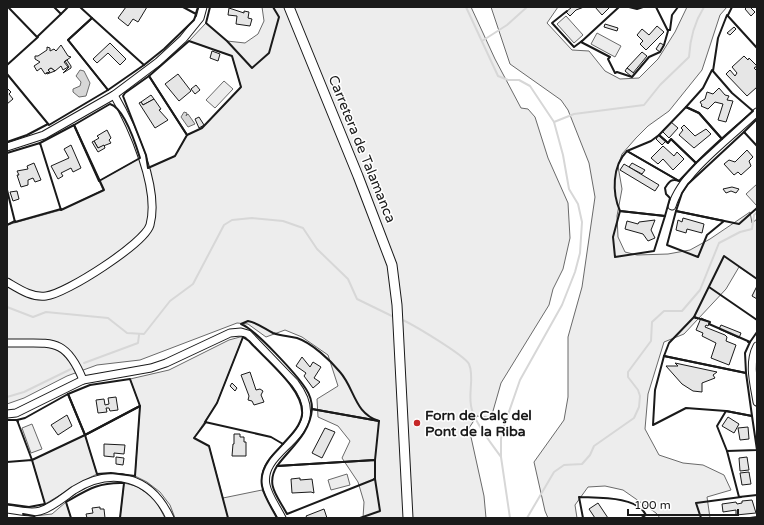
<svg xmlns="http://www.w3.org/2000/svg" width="764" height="525" font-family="'Varela Round',sans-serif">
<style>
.built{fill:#ededed;stroke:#6a6a6a}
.water{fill:#d7d7d7;stroke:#6a6a6a}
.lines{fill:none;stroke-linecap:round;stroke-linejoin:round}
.stream{stroke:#d7d7d7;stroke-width:2}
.building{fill:#e6e6e6;stroke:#1a1a1a}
.street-casing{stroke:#1a1a1a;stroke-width:9}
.secondary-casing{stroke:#1a1a1a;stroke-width:11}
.street{stroke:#fff;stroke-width:7}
.secondary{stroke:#fff;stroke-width:9}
.wall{stroke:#1a1a1a;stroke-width:2}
.poi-dot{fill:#c62828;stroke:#fff;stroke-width:1.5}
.labels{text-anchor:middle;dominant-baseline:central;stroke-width:3;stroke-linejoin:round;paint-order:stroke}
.street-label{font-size:14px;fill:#1a1a1a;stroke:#fff}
.poi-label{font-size:14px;font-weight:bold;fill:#1a1a1a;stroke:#fff;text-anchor:start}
</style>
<rect width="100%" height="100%" fill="#fff"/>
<g class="built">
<path d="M262 7H471L495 59 521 108 528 109 535 117 548 158 568 203 570 238 563 269 553 289 549 305 501 383 491 418 477 416 469 428 484 496 486 518H363L364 502 358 482 342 458 350 441 338 426 318 417 317 399 338 386 328 355 302 337 285 330 266 337 248 324 237 323 140 360 97 365 67 376 24 398 7 404V225L61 210 103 190 99 181 140 158 148 168 175 156 187 135 202 128 241 87 232 56 189 41 206 23 227 41 245 43 258 34 264 21Z"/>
<path d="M491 7H558L547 23 572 50 589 51 605 71 620 79 639 78 658 59 675 32 687 7H727L720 15 702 70 669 111 648 126 636 138 622 154 618 166 622 189 617 216 618 237 625 252 637 255 668 254 690 250 710 239 750 212 752 223 757 219V279L739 267 726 289 684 334 664 342 648 394 645 429 659 455 683 463 703 465 724 475 731 490 707 497 710 518H660L656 513 623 490 605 486 588 487 575 505 577 518H548L545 511 534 462 564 420 568 397V337L582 287 595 197 589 163 568 110 561 100 510 64Z"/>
<path d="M566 16 583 35 574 43 557 24Z"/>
<path d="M597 33 621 46 615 57 591 44Z"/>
<path d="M224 81 233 89 215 108 206 100Z"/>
<path d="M757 184V206L746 194Z"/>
<path d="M240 337H243L217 403 194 438 209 446 223 498 262 490 277 518H175L170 505 160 492 147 482 135 476 140 406 130 379 169 370 229 340Z"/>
<path d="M32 424 42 449 31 453 22 428Z"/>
<path d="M85 435 97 474 87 479 45 504 32 460Z"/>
<path d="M347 474 350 485 331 490 328 480Z"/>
<path d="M124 483 136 486 147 493 157 503 165 518H120Z"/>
<path d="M66 502 71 518H35L34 516 52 514Z"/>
</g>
<g class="water">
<path d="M80 70 84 71 90 83 86 96 79 97 73 92V89L80 86 81 82 76 76Z"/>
<path d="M184 112 187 113 186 116 188 114 195 124 188 127 181 117Z"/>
</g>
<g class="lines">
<g class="stream">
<path d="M466 7 498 76 508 80H519L530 86 554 122 563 155 569 189 578 204 582 222 580 253 575 272 562 305 520 380 503 429 501 439V457L510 518"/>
<path d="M482 41 507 25 527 7"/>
<path d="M554 122 574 114 644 105 660 85 689 57C690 38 694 23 704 7"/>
<path d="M7 307 33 317 46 312 108 318 127 333 144 334 170 301 193 284 224 225 232 220 252 218 283 221 303 228 317 249 348 279 357 299 396 318"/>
<path d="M400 319C411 323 464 355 469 364 475 378 467 395 472 410 476 425 492 444 501 457"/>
<path d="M84 363 138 343 139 335"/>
<path d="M7 397 24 392 71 369"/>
<path d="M527 518 554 472 564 465 582 464 590 455 594 446 634 418 639 407 640 396 638 390 628 377V372L651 341 652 322 664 311H682L700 290 719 243 740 232 752 229 754 215 757 212"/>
</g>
</g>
<g class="building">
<path d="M126 7H147L138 22 133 19 128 26 118 18Z"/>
<path d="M572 7H584L576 10 570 16 566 12Z"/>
<path d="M595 7H610L602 15Z"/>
<path d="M747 7H750L755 12 751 16 745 9Z"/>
<path d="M229 8 244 13V11L249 12 248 18 252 19 250 26 236 24 237 16 228 15Z"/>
<path d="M605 24 618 28 617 31 604 27Z"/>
<path d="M657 26 664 32 646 50 640 44 643 41 637 35 642 29 649 35Z"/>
<path d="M734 27 736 29 730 35 727 33Z"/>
<path d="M110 43 126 59 120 65 108 53 97 63 93 59Z"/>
<path d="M660 43 664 45 660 52 656 49Z"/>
<path d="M61 45 68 56 71 57 64 62 68 67 63 70 61 66 55 71 51 68 48 70 50 72 45 74 41 68 37 71 34 66 40 62 35 59V56H38L47 50V47L50 48V51L54 49 56 51Z"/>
<path d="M212 51 220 54 218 61 210 58Z"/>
<path d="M642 52 647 56 633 73 627 68Z"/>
<path d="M744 56 748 60 749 58 757 66 754 68 757 71V87L747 96 726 74 730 70 735 76 737 73 732 67Z"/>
<path d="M67 60 71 66V68L63 73 69 67 65 61Z"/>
<path d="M51 68 55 71 47 74 46 73 50 72 48 70Z"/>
<path d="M627 68 635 74 632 77 625 71Z"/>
<path d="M178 74 191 91 179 101 165 84Z"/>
<path d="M196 85 200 90 195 94 191 89Z"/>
<path d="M7 88 11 92 9 94 13 99 7 104Z"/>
<path d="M719 88 725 95 729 96 727 100 733 101 726 122 718 120 723 104 715 102 708 109 701 106 702 105 700 102 705 99 707 92 713 94Z"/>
<path d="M151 95 154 99 143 105 141 102Z"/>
<path d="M154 99 161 109 159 110 168 120 155 128 139 103 141 102 143 105Z"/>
<path d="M199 117 204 125 199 128 195 119Z"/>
<path d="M671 122 678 128 669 138 662 131Z"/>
<path d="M684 125 695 136 706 129 711 134 694 148 679 135 683 130 681 128Z"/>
<path d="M107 130 111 138 109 140 111 143 98 148 94 141 99 138 97 136Z"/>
<path d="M659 135 666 141 662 145 656 139Z"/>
<path d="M94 141 98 148 104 145 105 148 98 152 92 142Z"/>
<path d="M71 145 81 168 73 172 71 168 61 173 63 176 58 179 51 166 69 158 64 149Z"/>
<path d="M663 146 674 156 677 152 684 159 673 170 663 159 658 164 651 158Z"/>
<path d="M747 150 753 157 749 161 751 166 741 175 738 172 734 175 724 164 729 160 735 162Z"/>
<path d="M34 163 41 180 35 182 33 178 28 180V185L21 187 17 175H19L17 171 28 169 27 166Z"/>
<path d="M632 163 645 170 642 174 629 167Z"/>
<path d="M624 164 659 185 655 191 620 170Z"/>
<path d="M732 187 739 189 736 193 731 191 726 193 723 189Z"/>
<path d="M17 191 19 199 13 201 10 192Z"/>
<path d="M683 218 704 224 702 233 687 229 686 233 676 230 678 220 682 222Z"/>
<path d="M655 220 651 230 655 238 648 241 643 234 625 229 627 221 638 224 639 222Z"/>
<path d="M757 286V299L752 296Z"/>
<path d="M701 318 710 322 708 326 706 325 705 327 725 335 727 337 726 341 736 345 729 365 711 358 716 343 702 336 703 333 696 330Z"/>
<path d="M721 325 741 333 739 338 719 329Z"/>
<path d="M302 357 310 367 313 362 321 367 314 378 320 382 313 388 304 376 306 373 296 366Z"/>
<path d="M675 363 717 372 713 375 715 378 702 383V392L693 391 682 384 666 366H678Z"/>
<path d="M250 372 256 390 260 389 263 391 261 395 264 402 254 405 252 401 248 400 249 396 241 375Z"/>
<path d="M232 383 237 388 235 391 230 386Z"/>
<path d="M116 397 118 410 110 411 109 408H106L107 412 98 413 96 400 104 399 105 405 109 404 108 398Z"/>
<path d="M67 415 72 426 58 435 51 425Z"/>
<path d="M728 417 739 424 734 433 722 426Z"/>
<path d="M748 427 749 439 740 440 738 428Z"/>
<path d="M325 428 335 432 322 458 312 453Z"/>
<path d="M234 434H240V437H244V442H246V456H232L233 444H234Z"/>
<path d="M104 444 125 445 124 454 114 453V457L104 456Z"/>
<path d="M116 457 124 458 123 465 116 464Z"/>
<path d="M747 457 749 470 740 471 739 458Z"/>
<path d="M749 472 751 484 742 485 740 473Z"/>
<path d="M300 478V480L312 479 314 493 311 492 292 493 291 479Z"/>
<path d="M752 500 756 513 736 515V510L723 512 722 504 736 502 737 504 742 503V501Z"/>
<path d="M598 503 608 518H595L589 509Z"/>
<path d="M100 507V509H104L105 518H87L86 514 93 513 92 508Z"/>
<path d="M324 509 327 518H307L306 516Z"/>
</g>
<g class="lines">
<g class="street-casing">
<g id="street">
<path d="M7 147 44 135 114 95 158 62 183 39 200 18 203 7"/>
<path d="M672 206C682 172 731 137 757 112"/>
<path d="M7 282C19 289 32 298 46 296 66 294 145 243 150 225 160 188 132 126 114 95"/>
<path d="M7 343C50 344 65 335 83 380"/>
<path d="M757 346C748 363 754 384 757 402"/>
<path d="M7 414 16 413 83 380 151 368 166 363 230 333 241 332 248 334 295 383C335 436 258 447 266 485 268 496 277 508 282 518"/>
<path d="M7 509C17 510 30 514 40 511 53 507 64 497 74 490 113 466 151 477 170 518"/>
</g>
</g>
<g class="secondary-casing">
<path id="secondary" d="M289 7 358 176 392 265 397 305 408 518"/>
</g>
<use href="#street" class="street"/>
<use href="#secondary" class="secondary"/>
<g class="wall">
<path d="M8 7 37 37 61 14 54 7"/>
<path d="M210 7 206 23 227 41 252 68 269 53 279 17 273 7"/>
<path d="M619 7 581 42 610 57 608 59 615 73 617 72 632 77 649 57 660 52 664 45 668 31 656 7"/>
<path d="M629 7 637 9 643 7"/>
<path d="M567 11 552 23 574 47 582 41"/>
<path d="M196 13 198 7"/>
<path d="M61 14 68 7"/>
<path d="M728 15 732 7"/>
<path d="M92 18 144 65 108 90 68 40Z"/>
<path d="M668 30H670L672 15 678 7"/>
<path d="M189 41 232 56 241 87 202 128 187 135 149 76Z"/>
<path d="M7 65 38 37"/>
<path d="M144 65 164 49 194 20 196 14 183 7"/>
<path d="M712 70 732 93 753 111 722 139 699 113 686 107 703 88Z"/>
<path d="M713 71 718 38 727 15 757 48"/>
<path d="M7 74 49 125 108 90 68 40 92 18 80 7"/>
<path d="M149 76 187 135 175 156 148 168 146 155 123 96 125 93Z"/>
<path d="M110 104C124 108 136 145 140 158L99 181 74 125Z"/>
<path d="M686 107 699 113 722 139 696 163 671 139 668 143 659 135Z"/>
<path d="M74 125 104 190 61 210 40 143Z"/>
<path d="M745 133 744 132 757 119"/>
<path d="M659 135 668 143 671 139 696 163 679 181 627 151 651 141Z"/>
<path d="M7 142 27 135 48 124"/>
<path d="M757 146 744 132 688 184 682 193 676 211 739 224 757 208"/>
<path d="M627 151 679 181C671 178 669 182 665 188L666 194 670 198 665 216 620 211C612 193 612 166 627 151Z"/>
<path d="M7 153 40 143V144"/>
<path d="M7 190 15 222 61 209"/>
<path d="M620 211 665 216 654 251 615 257 613 237Z"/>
<path d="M676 211 724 221 707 235 698 257 667 245Z"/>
<path d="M7 225 15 221"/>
<path d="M709 287 757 320"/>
<path d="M694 317 710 322 709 324 750 342 745 353 746 373 664 356 669 343Z"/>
<path d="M696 318 694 317 724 256 757 279"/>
<path d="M248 321C258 323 265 329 273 333 281 336 289 336 297 338 312 343 330 360 340 372 355 389 354 413 379 421L312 409C312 401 310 395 306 389 297 375 255 329 241 324Z"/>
<path d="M243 337 249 341C265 359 305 390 302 415 300 427 290 436 283 444L271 437 205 422 217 403Z"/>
<path d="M748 342H750L757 332"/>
<path d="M664 356 746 373 752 416 726 411 686 408 653 425 655 390Z"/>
<path d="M130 379 140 406 85 435 68 394 90 385Z"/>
<path d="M68 394 85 435 32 460 17 420 25 418Z"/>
<path d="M140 406 135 476 111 473 97 474 85 435Z"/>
<path d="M312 409 379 421 375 460 277 466C291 447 310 434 312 409Z"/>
<path d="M726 411 752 416 757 450 727 451 717 426Z"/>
<path d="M7 420H17L18 422"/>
<path d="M206 422 194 438 209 446 228 518"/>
<path d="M727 451 739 497 757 495"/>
<path d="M375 460V479L287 514C278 497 265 485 277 466Z"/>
<path d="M7 462 32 460 45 504 29 507 7 504"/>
<path d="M23 514 34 516 35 518"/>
<path d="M71 518 66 502C87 490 98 482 124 483L120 518"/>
<path d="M277 518C266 497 253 483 269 460 273 454 279 449 283 444"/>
<path d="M360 518 380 511 375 479H374"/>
<path d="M583 518 579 497C598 498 637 496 646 515L641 518"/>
<path d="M701 518 696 503 741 497"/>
<path d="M750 518 757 517"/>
</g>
</g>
<circle class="poi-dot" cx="417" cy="423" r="4"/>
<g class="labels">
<g class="street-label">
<text transform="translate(362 149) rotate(68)">Carretera de Talamanca</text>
</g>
<g class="poi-label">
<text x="425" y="415">Forn de Calç del<tspan x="425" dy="16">Pont de la Riba</tspan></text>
</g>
</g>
<rect width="764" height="525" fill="none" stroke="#1a1a1a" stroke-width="16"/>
<path d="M628 509v6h110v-6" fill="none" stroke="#1a1a1a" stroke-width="2"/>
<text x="634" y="509" font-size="12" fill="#1a1a1a" stroke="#ffffff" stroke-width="3" paint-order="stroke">100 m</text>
</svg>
